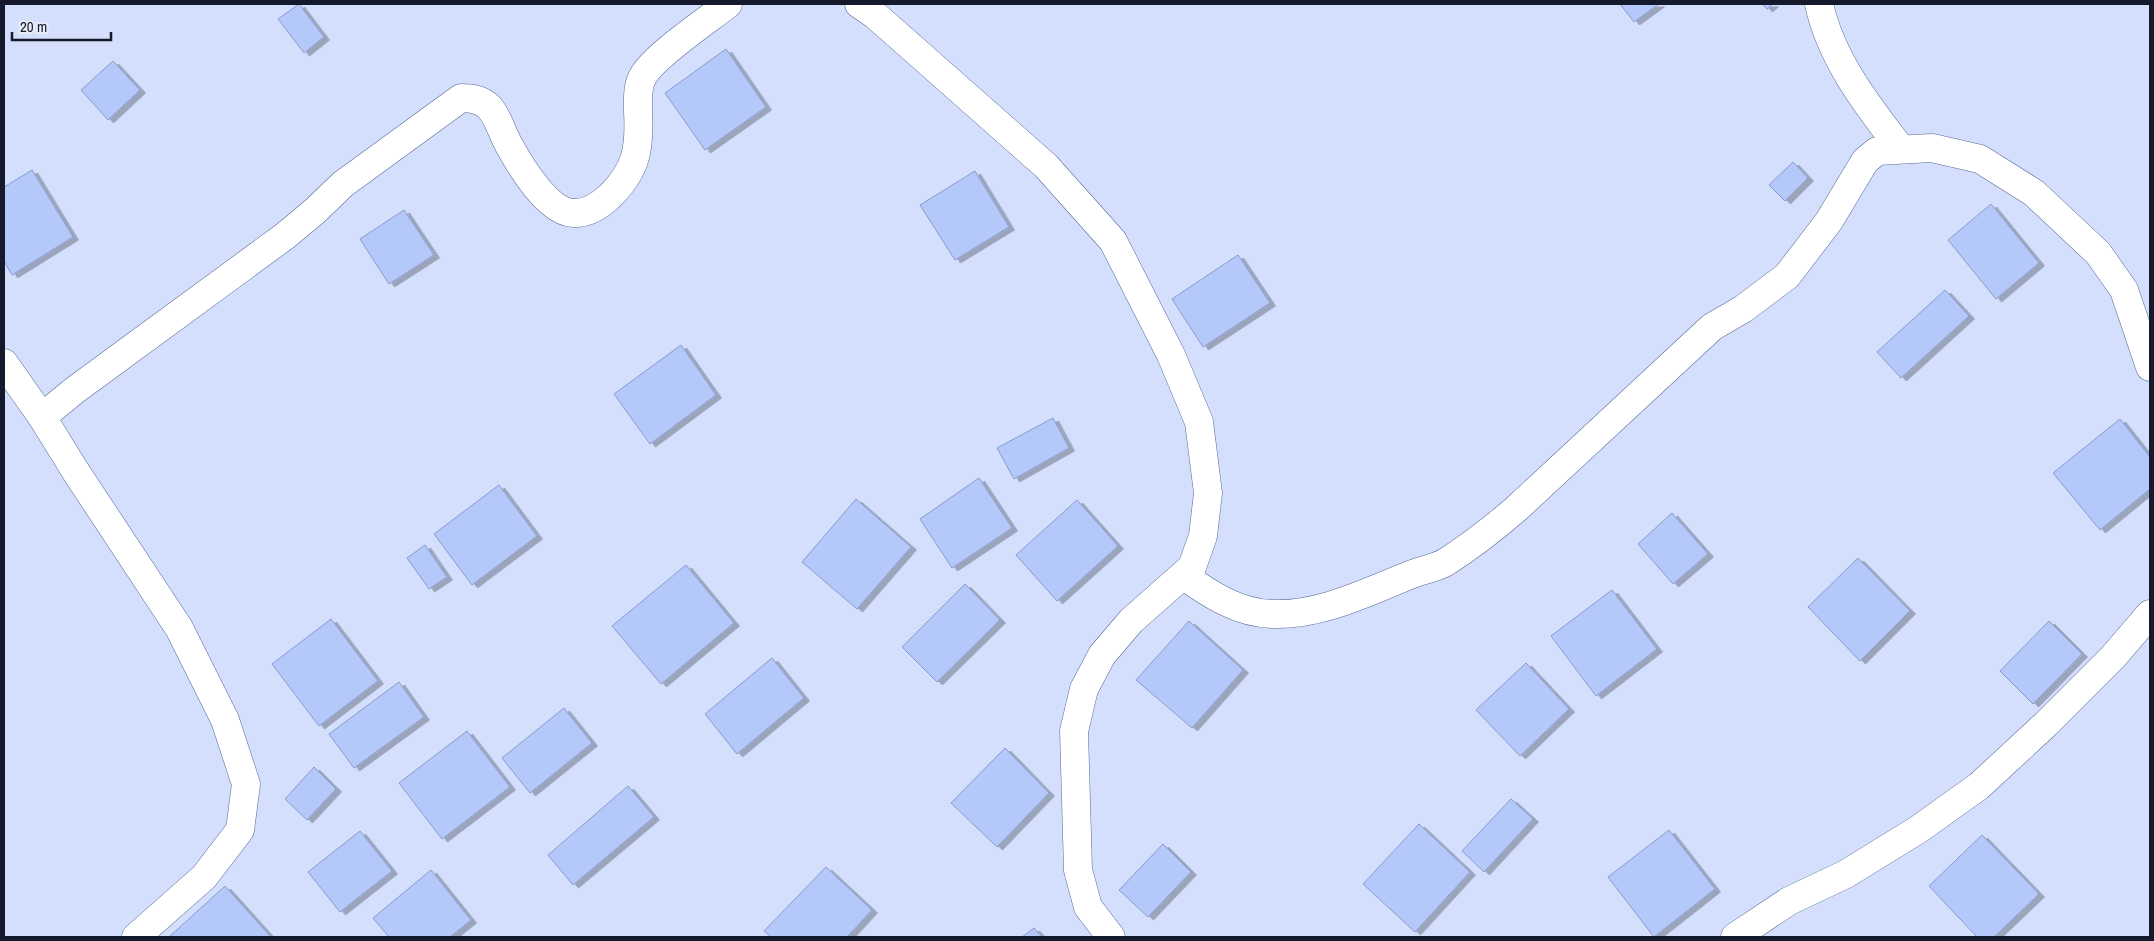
<svg xmlns="http://www.w3.org/2000/svg" width="2154" height="941" font-family="'Archivo Narrow',sans-serif">
<style>
.building{fill:#b5c8fa;stroke:#889bca;filter:url(#shadow)}
.lines{fill:none;stroke-linecap:round;stroke-linejoin:round}
.street-casing{stroke:#586894;stroke-width:29}
.street{stroke:#fff;stroke-width:28}
</style>
<defs>
<filter id="shadow"><feDropShadow dx="5.5" dy="3" stdDeviation="0" flood-color="#0004"/></filter>
</defs>
<rect width="100%" height="100%" fill="#d3dffd"/>
<g class="building">
<path d="M299 4 324 37 304 53 278 19Z"/>
<path d="M1620 4H1659L1634 22Z"/>
<path d="M1762 4H1773L1767 9Z"/>
<path d="M726 49 766 107 705 150 665 93Z"/>
<path d="M113 61 140 90 108 120 81 90Z"/>
<path d="M1793 162 1808 178 1785 201 1769 185Z"/>
<path d="M32 170 73 237 12 275 4 261V187Z"/>
<path d="M975 171 1009 227 955 260 920 205Z"/>
<path d="M1991 204 2039 263 1996 299 1948 240Z"/>
<path d="M404 210 434 255 389 284 360 239Z"/>
<path d="M1238 255 1270 303 1203 347 1172 299Z"/>
<path d="M1945 290 1969 316 1901 378 1877 352Z"/>
<path d="M681 345 716 395 650 444 614 394Z"/>
<path d="M1053 418 1069 448 1014 479 997 448Z"/>
<path d="M2120 419 2150 457V489L2100 530 2053 473Z"/>
<path d="M979 478 1012 528 952 568 920 519Z"/>
<path d="M499 485 537 536 472 585 434 534Z"/>
<path d="M856 499 911 547 857 609 802 562Z"/>
<path d="M1077 500 1118 546 1057 601 1016 555Z"/>
<path d="M1672 513 1708 554 1673 584 1638 544Z"/>
<path d="M425 545 447 577 429 589 407 558Z"/>
<path d="M1858 558 1910 611 1860 661 1808 607Z"/>
<path d="M686 565 734 623 661 684 612 626Z"/>
<path d="M965 584 1000 620 937 682 902 647Z"/>
<path d="M1612 590 1657 649 1596 696 1551 636Z"/>
<path d="M331 619 378 681 319 726 272 664Z"/>
<path d="M1189 621 1243 670 1192 728 1136 680Z"/>
<path d="M2049 621 2082 654 2033 704 2000 671Z"/>
<path d="M772 658 804 698 737 754 705 714Z"/>
<path d="M1526 663 1569 709 1520 756 1476 710Z"/>
<path d="M399 682 424 717 354 768 329 734Z"/>
<path d="M564 708 592 743 530 793 502 758Z"/>
<path d="M467 731 510 787 442 839 399 783Z"/>
<path d="M1005 748 1049 793 997 847 951 803Z"/>
<path d="M314 767 336 789 307 820 285 799Z"/>
<path d="M628 786 654 817 573 885 548 855Z"/>
<path d="M1511 799 1533 819 1484 872 1462 851Z"/>
<path d="M1419 824 1470 872 1415 932 1363 884Z"/>
<path d="M1669 830 1715 889 1654 937 1608 877Z"/>
<path d="M360 831 392 871 340 912 308 872Z"/>
<path d="M1982 835 2039 894 1994 937H1977L1929 886Z"/>
<path d="M1163 844 1191 872 1148 917 1119 890Z"/>
<path d="M826 867 872 910 847 937H771L764 931Z"/>
<path d="M431 870 471 920 450 937H389L373 918Z"/>
<path d="M225 886 271 937H169Z"/>
<path d="M1034 928 1042 937H1022Z"/>
</g>
<g class="lines">
<g class="street-casing">
<g id="street">
<path d="M859 4 875 15 1046 166 1113 241 1171 355 1199 422 1208 493 1203 536 1192 567 1131 621 1102 655 1084 689 1074 731 1078 870 1088 907 1111 937"/>
<path d="M1819 4C1831 59 1867 105 1901 149"/>
<path d="M4 363 42 417 76 472 179 628 225 720 246 784 240 830 204 877 136 937"/>
<path d="M42 417 75 390 285 236 315 211 343 184 461 98C471 98 481 99 489 107 499 118 502 134 510 147 521 167 548 212 573 213 587 214 599 206 609 197 637 170 640 148 638 111 638 100 637 88 642 78 652 57 708 20 728 4"/>
<path d="M1183 575C1209 594 1238 613 1272 614 1320 616 1367 592 1410 575 1422 570 1436 568 1446 562 1471 546 1494 528 1516 509L1712 327 1743 309 1787 276 1829 221 1865 161 1877 151 1932 148 1980 159 2034 193 2098 253 2124 290 2150 367"/>
<path d="M1735 937 1789 901 1846 874 1919 829 1979 786 2046 724 2113 657 2150 614"/>
</g>
</g>
<use href="#street" class="street"/>
</g>
<rect width="2154" height="941" fill="none" stroke="#141a2c" stroke-width="10"/>
<path d="M12 32v8h99v-8" fill="none" stroke="#141a2c" stroke-width="2.5"/>
<text x="20" y="32" font-size="15" fill="#141a2c" stroke="#e8ecf6" stroke-width="4" paint-order="stroke">20 m</text>
</svg>
